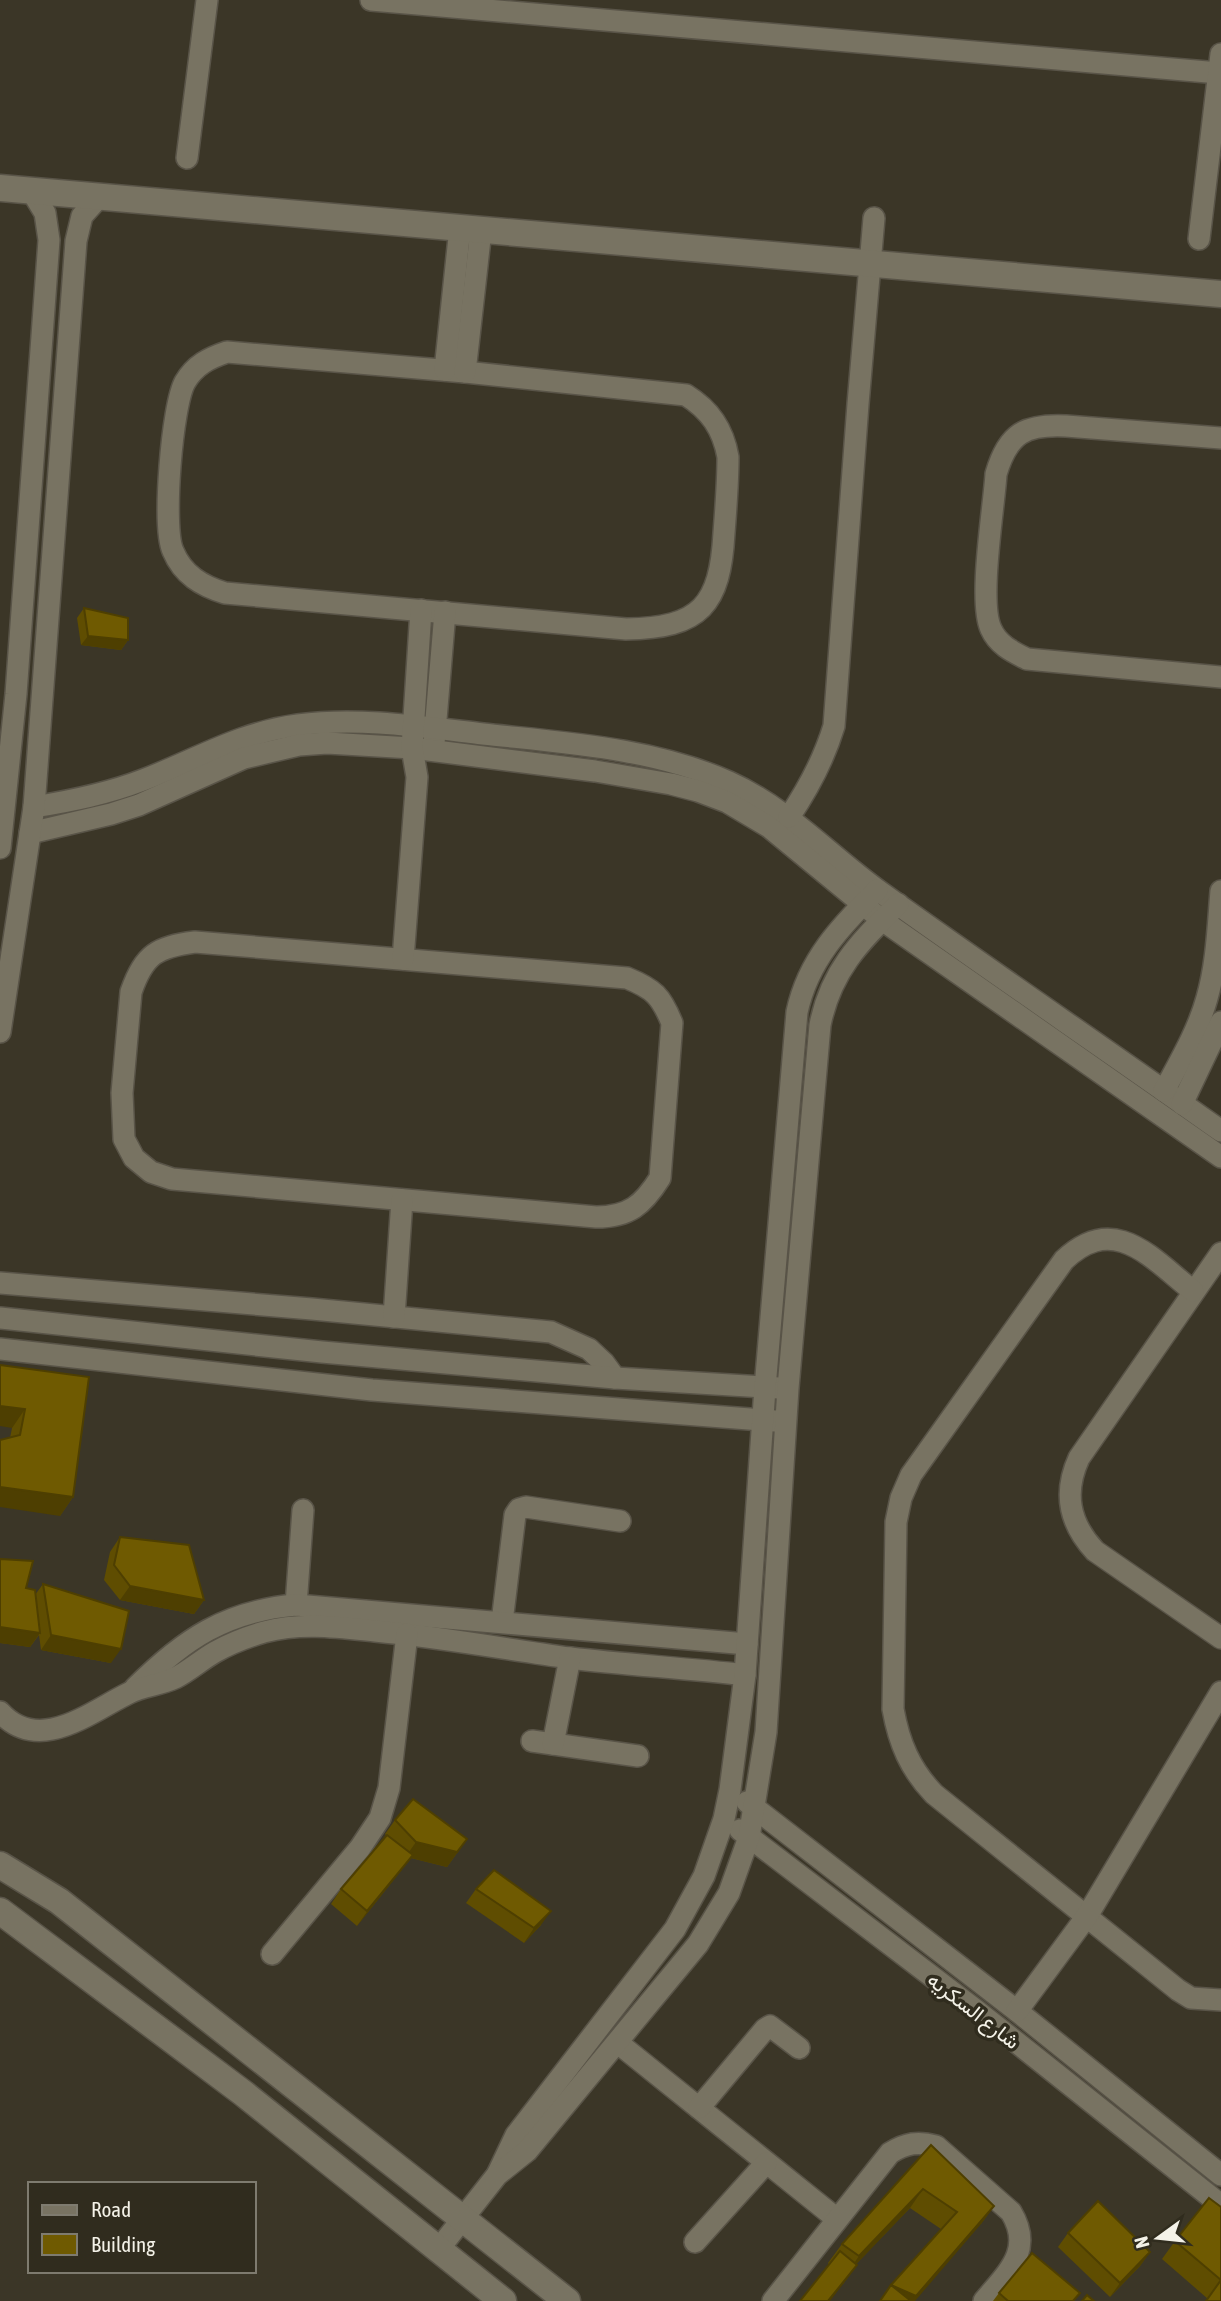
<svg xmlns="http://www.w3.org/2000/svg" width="1221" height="2301" font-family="'Asap Condensed',Vazirmatn,sans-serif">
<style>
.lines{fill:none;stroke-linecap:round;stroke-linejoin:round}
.minor-casing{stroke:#595448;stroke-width:24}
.tertiary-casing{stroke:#595448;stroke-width:29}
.minor{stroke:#787362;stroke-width:21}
.tertiary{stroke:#787362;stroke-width:26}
.wall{fill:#5f4d01}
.shaded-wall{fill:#4e3f01}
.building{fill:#6f5a01;stroke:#4e3f01;stroke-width:2}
.labels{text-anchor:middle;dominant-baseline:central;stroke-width:7;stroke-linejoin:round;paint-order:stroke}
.street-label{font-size:21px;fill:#f4f2e8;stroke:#302c1e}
</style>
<rect width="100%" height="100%" fill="#3b3627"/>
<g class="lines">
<g class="minor-casing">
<g id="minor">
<path d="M371 0 1219 73"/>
<path d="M187 158 207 0"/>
<path d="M1199 239 1221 54"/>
<path d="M227 352 465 372 686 395C710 410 723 429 728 457 728 482 726 507 724 533 720 605 701 628 626 629L225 593C202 586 183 575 173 551 162 527 172 405 185 382 195 365 209 358 227 352Z"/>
<path d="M445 370 460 228"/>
<path d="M465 372 481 230"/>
<path d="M1221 438 1066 426C1025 424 1008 433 996 474 994 507 978 601 991 629 998 645 1013 652 1027 659L1221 677"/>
<path d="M434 743 445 612"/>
<path d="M34 807C71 801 107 794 143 780 198 759 238 733 298 725 359 717 423 727 483 734 566 743 653 748 729 782 787 808 829 855 879 891 992 972 1107 1050 1221 1131"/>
<path d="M789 817C808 789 824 759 834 726L858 404 874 218"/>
<path d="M30 833 111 814 139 805 244 758 299 745 327 743 412 748 595 771 671 784 698 791 727 802 769 827 882 920 1221 1157"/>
<path d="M0 848 16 694 49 240 45 213 31 190"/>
<path d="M195 942 627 978C654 989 661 996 672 1023L660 1178C643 1205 629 1217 596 1217L172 1179 151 1172 134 1158 124 1139 122 1093 131 992C144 954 157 947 195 942Z"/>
<path d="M403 959 417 777 412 748 421 610"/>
<path d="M0 1032 34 807 76 241 82 216 100 196"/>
<path d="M1164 1091C1180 1061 1198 1031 1207 998 1217 963 1218 926 1221 891"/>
<path d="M1182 1104 1221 1022"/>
<path d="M1221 1253 1079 1458C1063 1493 1069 1523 1095 1551L1221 1638"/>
<path d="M0 1283 312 1309 551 1332 589 1349 604 1363 615 1378"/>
<path d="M1193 1291C1151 1258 1115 1212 1064 1260L911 1475 901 1498 896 1522 893 1709C899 1743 910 1769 934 1794L1178 1990 1191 1998 1221 2000"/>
<path d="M394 1317 402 1200"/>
<path d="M0 1318 322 1352 615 1378 779 1388"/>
<path d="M0 1349 372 1390 775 1421"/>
<path d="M296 1605 303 1510"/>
<path d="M502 1622 515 1515 519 1509 526 1507 620 1521"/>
<path d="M135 1688C184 1639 226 1611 296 1605L747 1644"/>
<path d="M0 1712C39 1755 90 1712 129 1693 143 1686 160 1685 175 1678 189 1671 201 1660 215 1652 231 1643 247 1637 264 1632 301 1622 337 1627 375 1631 440 1637 505 1649 570 1658 628 1665 686 1668 745 1675"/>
<path d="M532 1741 638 1756"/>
<path d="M553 1744 570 1658"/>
<path d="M747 1802 1017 2011 1221 2175"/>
<path d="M740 1830 976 2010 1221 2205"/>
<path d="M272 1954 360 1848 380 1818 389 1788 407 1634"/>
<path d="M1017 2011 1087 1916 1221 1692"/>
<path d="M618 2043 837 2219"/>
<path d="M699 2108 765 2029 770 2026 799 2048"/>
<path d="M498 2173 516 2135 675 1929 704 1876 724 1819 730 1790 745 1675 765 1388 797 1012C808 960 841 926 877 890"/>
<path d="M695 2242 766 2163"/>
<path d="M438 2250 497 2175 527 2151 698 1944 729 1893 749 1837 766 1732 788 1388 820 1025C831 970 860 942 898 904"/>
<path d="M773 2301 890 2153C906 2143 918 2141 936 2146L1011 2212C1034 2250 1008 2272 984 2301"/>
</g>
</g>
<g class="tertiary-casing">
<g id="tertiary">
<path d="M0 188 1221 294"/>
<path d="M0 1865 59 1901 567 2301"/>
<path d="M0 1911 243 2093 503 2301"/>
</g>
</g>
<use href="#minor" class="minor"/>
<use href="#tertiary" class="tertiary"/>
</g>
<g class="wall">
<path d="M84 608 128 640 121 650 81 645 77 618Z"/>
<path d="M0 1365 73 1497 60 1516 10 1438 12 1428Z"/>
<path d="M120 1537 204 1600 194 1614 120 1600 104 1580 110 1552Z"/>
<path d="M0 1559 26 1588 35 1595 43 1584 111 1663 41 1650 39 1635 30 1647 0 1643Z"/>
<path d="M395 1820 467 1839 447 1867 411 1858 357 1926 331 1904 341 1889 386 1835 385 1834Z"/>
<path d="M476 1889 541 1925 524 1943 466 1903Z"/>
<path d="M931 2145 994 2206 981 2224 941 2229 910 2208 856 2264 857 2265 843 2284 828 2263 842 2244Z"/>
<path d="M1221 2207V2301L1208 2299 1162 2259 1175 2241Z"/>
<path d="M1068 2233 1150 2252 1140 2266 1110 2297 1058 2247Z"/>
<path d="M999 2293 1074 2301H993Z"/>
</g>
<g class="shaded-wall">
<path d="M88 636 128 640 121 650 81 645Z"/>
<path d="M0 1406 25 1409 12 1428 0 1426Z"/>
<path d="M0 1487 73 1497 60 1516 0 1507Z"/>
<path d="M130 1586 204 1600 194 1614 120 1600Z"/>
<path d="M0 1627 40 1633 30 1647 0 1643Z"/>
<path d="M51 1635 121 1649 111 1663 41 1650Z"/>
<path d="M467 1839 447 1867 411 1858 357 1926 416 1842Z"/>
<path d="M551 1911 541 1925 524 1943 534 1928Z"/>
<path d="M923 2189 910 2208 846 2275 859 2256Z"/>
<path d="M994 2206 981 2224 915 2301H880L891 2285Z"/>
<path d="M1150 2252 1140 2266 1110 2297 1120 2283Z"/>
<path d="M857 2265 843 2284 830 2301H828Z"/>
</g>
<g class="building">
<path d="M84 608 128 618V640L88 636Z"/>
<path d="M0 1365 89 1377 73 1497 0 1487V1440L20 1435 25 1409 0 1406Z"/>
<path d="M120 1537 189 1545 204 1600 130 1586 114 1565Z"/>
<path d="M0 1559 33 1561 26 1588 35 1590 40 1633 0 1627Z"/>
<path d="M43 1584 129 1611 121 1649 51 1635Z"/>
<path d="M413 1799 467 1839 457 1852 416 1842 395 1820Z"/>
<path d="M387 1835 413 1855 367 1911 341 1889Z"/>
<path d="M494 1870 551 1911 534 1928 476 1889Z"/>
<path d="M931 2145 994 2206 916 2296 891 2285 957 2212 923 2189 859 2256 842 2244Z"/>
<path d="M1209 2198 1221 2207V2280L1175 2241Z"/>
<path d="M1098 2201 1150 2252 1120 2283 1068 2233Z"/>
<path d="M840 2251 857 2265 828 2301H800Z"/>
<path d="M1032 2253 1080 2293 1073 2301H1008L999 2293Z"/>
<path d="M1221 2280V2301H1206Z"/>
<path d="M891 2285 911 2301H880Z"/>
<path d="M1087 2295 1094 2301H1082Z"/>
</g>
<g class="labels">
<g class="street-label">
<text transform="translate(974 2010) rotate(38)">شارع السكريه</text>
</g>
</g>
<rect x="28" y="2182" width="228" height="91" fill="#302c1e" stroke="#7e7b6f" stroke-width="2"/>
<rect x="42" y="2205" width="35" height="10" fill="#787362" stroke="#7e7b6f" stroke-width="2"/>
<text x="91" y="2217" font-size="21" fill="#f4f2e8">Road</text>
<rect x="42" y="2234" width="35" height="21" fill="#6f5a01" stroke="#7e7b6f" stroke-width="2"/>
<text x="91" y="2252" font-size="21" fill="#f4f2e8">Building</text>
<g transform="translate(1158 2238) rotate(255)" stroke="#302c1e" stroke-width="5" paint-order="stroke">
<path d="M0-5L12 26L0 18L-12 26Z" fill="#f4f2e8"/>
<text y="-10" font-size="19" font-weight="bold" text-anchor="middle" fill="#f4f2e8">N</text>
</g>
</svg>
